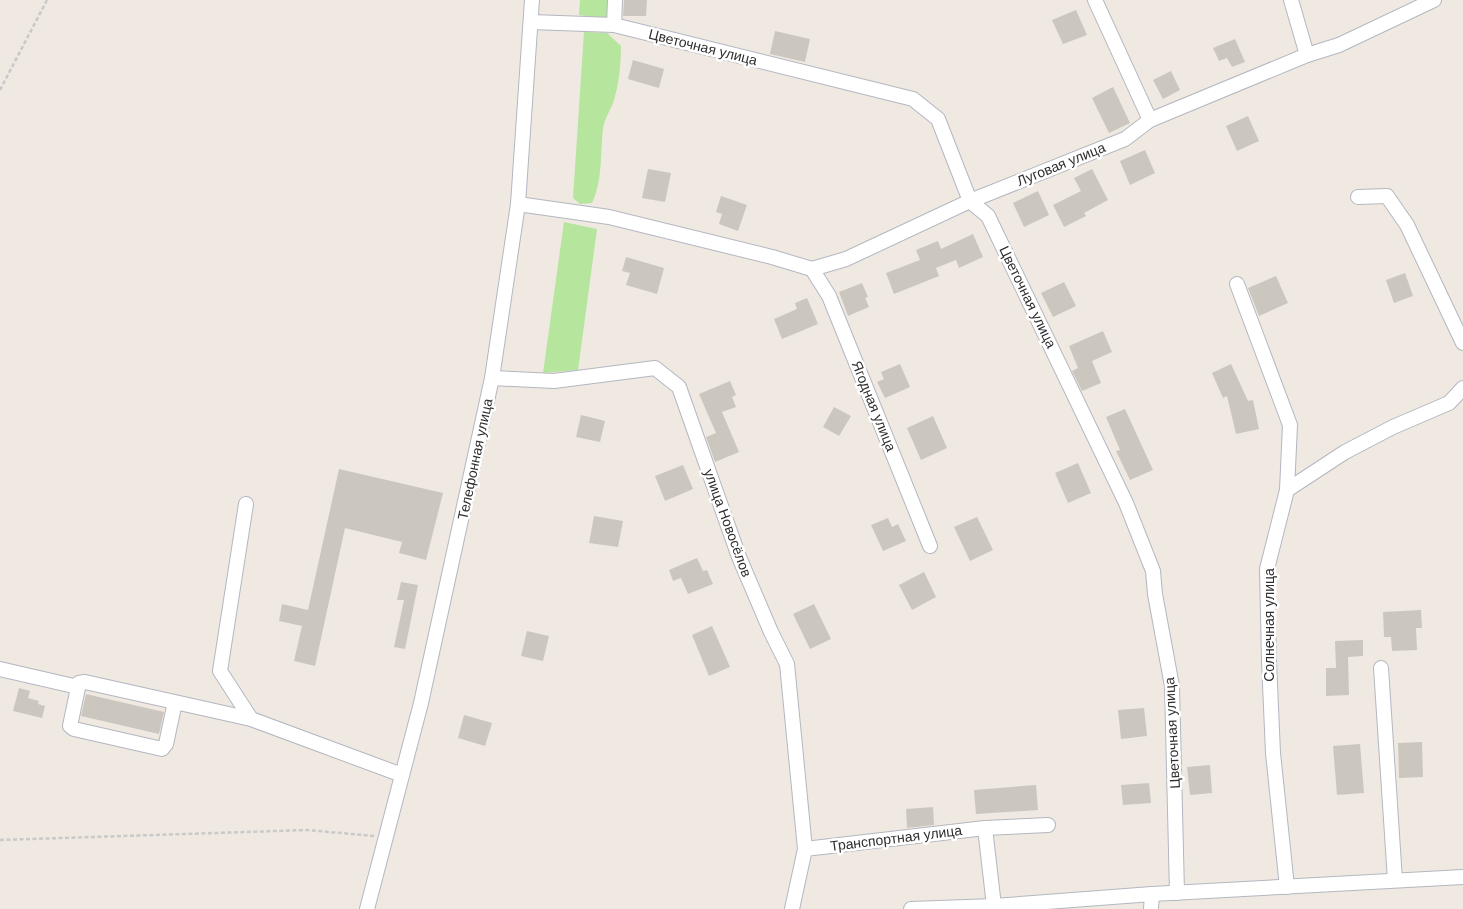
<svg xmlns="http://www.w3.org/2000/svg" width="1463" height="909" font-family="Arial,sans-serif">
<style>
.green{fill:#b6e59e}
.building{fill:#cbc7bf}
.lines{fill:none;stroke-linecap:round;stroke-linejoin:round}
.minor-casing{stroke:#b4b7c1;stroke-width:16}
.path{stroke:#c9c9c9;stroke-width:2.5;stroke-dasharray:4 2.5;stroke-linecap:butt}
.minor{stroke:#fff;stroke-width:14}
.labels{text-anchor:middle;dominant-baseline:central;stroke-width:5;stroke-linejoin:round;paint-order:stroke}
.street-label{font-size:14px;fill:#2e2e2e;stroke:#fff}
</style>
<rect width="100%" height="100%" fill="#efe9e1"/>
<g class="green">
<path d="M580 0H610V19L579 15Z"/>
<path d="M584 32 607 33 621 46C621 64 619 83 614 100 611 110 604 119 603 129 600 154 603 180 592 203L580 204 573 198Z"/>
<path d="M564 222 597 229 578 370 543 373Z"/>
</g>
<g class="building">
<path d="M624 0H647L646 16H623Z"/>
<path d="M1076 10 1087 35 1063 44 1052 20Z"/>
<path d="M775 31 810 39 805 62 770 54Z"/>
<path d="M1235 39 1245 62 1232 67 1227 58 1219 61 1213 48Z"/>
<path d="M633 60 664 69 659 88 628 79Z"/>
<path d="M1171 71 1180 90 1163 99 1153 80Z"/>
<path d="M1113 87 1130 123 1109 133 1092 98Z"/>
<path d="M1248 116 1259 141 1237 151 1226 126Z"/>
<path d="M1145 150 1155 173 1130 185 1120 161Z"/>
<path d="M648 169 671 173 665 202 642 198Z"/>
<path d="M1092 169 1108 200 1084 213 1086 216 1064 227 1053 205 1081 191 1074 178Z"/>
<path d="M1038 191 1049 215 1024 227 1013 203Z"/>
<path d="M721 196 747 205 738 231 719 224 722 214 716 212Z"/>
<path d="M973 234 983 257 959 268 956 260 936 268 939 276 894 294 886 273 920 260 916 250 938 241 941 249Z"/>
<path d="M626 257 664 268 657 294 626 285 630 273 622 271Z"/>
<path d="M1405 273 1413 296 1394 303 1386 280Z"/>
<path d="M1276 276 1288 303 1259 316 1248 288Z"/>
<path d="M1064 282 1076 306 1053 317 1041 293Z"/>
<path d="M862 283 868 297 865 298 869 307 848 316 839 292Z"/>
<path d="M807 298 818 324 782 339 774 319 797 309 795 303Z"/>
<path d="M1103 331 1112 352 1092 361 1101 383 1082 391 1072 371 1078 368 1069 346Z"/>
<path d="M900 364 910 387 885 398 877 382 884 379 881 372Z"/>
<path d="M1231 364 1248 401 1253 400 1259 429 1236 434 1227 396 1223 398 1212 373Z"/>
<path d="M730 381 736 395 732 397 736 407 722 412 739 452 715 462 706 437 716 433 699 394Z"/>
<path d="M834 407 851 416 839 436 823 427Z"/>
<path d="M1125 409 1153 470 1130 480 1116 451 1120 450 1106 417Z"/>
<path d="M581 415 605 421 600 442 576 437Z"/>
<path d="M933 416 947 448 921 460 907 428Z"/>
<path d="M1078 463 1091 493 1068 503 1055 473Z"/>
<path d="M683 465 693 489 665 501 655 476Z"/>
<path d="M339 469 443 493 426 560 399 553 402 542 345 528 315 666 294 661 302 626 279 621 282 604 308 610Z"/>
<path d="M594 516 623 521 618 547 589 543Z"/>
<path d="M977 517 993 550 970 561 954 527Z"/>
<path d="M888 518 892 527 898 524 906 541 883 551 871 525Z"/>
<path d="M697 558 703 571 707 570 713 584 688 594 681 578 673 581 669 570Z"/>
<path d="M924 572 936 597 912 610 899 585Z"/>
<path d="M401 582 418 585 405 649 394 647 404 600H397Z"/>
<path d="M814 604 831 639 810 649 793 614Z"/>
<path d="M1421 610 1422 628H1416L1417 650 1392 651 1391 637H1384L1383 612Z"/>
<path d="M712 626 730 667 709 676 692 635Z"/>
<path d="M527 631 549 636 543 661 521 656Z"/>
<path d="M1363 640V656L1348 657 1349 695 1326 696V668H1336L1335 641Z"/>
<path d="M19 688 30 691 28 698 39 701 38 704 45 706 42 718 13 711Z"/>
<path d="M86 694 164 712 159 734 81 716Z"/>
<path d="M1144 708 1147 736 1121 739 1118 710Z"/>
<path d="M464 715 492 723 485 746 458 738Z"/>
<path d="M1422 742 1423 777 1399 778 1398 743Z"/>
<path d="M1360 744 1364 793 1337 795 1333 746Z"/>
<path d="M1210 765 1212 793 1190 795 1187 767Z"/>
<path d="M1149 783 1151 803 1123 805 1121 785Z"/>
<path d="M1036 785 1038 810 976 814 974 790Z"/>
<path d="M933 807 934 825 907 828 906 809Z"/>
</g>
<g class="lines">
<g class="minor-casing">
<g id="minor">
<path d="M1095 0 1150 120"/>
<path d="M1291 0 1307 55"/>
<path d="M531 22 614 25 913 99 938 119 970 201 988 216 1126 503 1153 571 1155 594 1172 686 1177 893"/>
<path d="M614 25 615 0"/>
<path d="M1358 197 1387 196 1407 225 1463 343"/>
<path d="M518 204 609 217 772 257 812 269"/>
<path d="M812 269 846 259 970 201 1125 139 1150 120 1307 55 1339 45 1434 0"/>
<path d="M812 269 829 296 930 546"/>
<path d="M1237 284 1290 425 1287 490 1267 569 1269 661 1273 753 1287 887"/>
<path d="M492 378 554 381 655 368 679 387 739 557 771 632 787 664 805 849"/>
<path d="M1287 490 1345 452 1393 427 1449 403 1463 388"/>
<path d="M246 504 220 671 251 719"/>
<path d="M1381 668 1395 880"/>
<path d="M0 669 78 687"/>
<path d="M175 702 166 744 162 749 74 729 70 726 79 683 85 682 251 719 402 775"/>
<path d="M985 828 994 906"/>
<path d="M367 909 421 703 492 378 518 204 532 0"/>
<path d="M792 909 805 849 985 828 1048 825"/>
<path d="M911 909 994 906 1152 894 1463 877"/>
<path d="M1151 909 1152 894"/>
</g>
</g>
<g class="path">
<path d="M0 90 47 0"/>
<path d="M0 840 307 830 374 836"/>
</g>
<use href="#minor" class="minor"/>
</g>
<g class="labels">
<g class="street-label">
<text transform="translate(703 47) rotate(14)">Цветочная улица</text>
<text transform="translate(1061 164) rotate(-22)">Луговая улица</text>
<text transform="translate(1028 297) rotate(64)">Цветочная улица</text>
<text transform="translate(874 406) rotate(68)">Ягодная улица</text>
<text transform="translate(475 459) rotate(-78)">Телефонная улица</text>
<text transform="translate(728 523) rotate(70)">улица Новосёлов</text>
<text transform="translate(1269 625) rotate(-90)">Солнечная улица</text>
<text transform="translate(1172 733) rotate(-93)">Цветочная улица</text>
<text transform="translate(896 838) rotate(-7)">Транспортная улица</text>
</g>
</g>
</svg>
